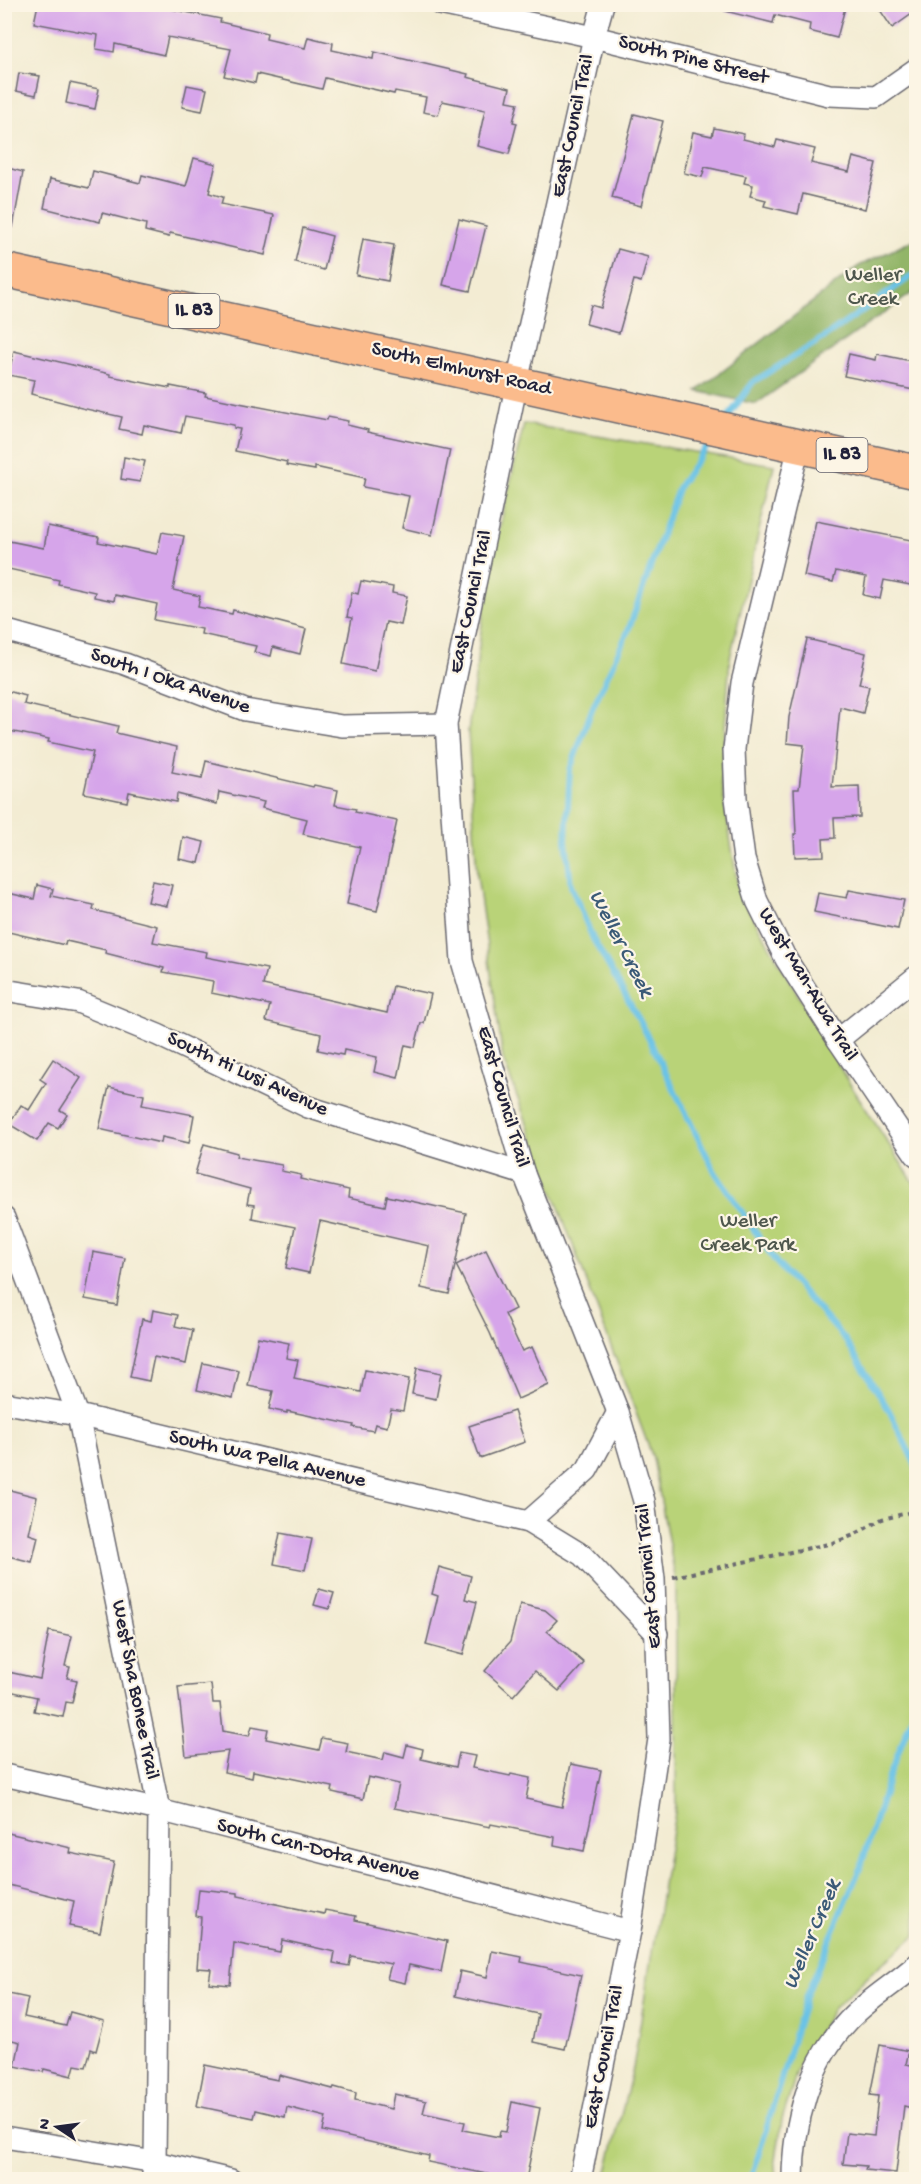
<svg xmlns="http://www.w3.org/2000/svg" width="921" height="2184" font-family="'Gochi Hand',sans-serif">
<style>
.green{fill:#b9d378;stroke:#6e7a5a;stroke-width:1.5}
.forest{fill:#92b568;stroke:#5a6c52;stroke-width:1.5}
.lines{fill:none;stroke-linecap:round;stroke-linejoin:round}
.stream{stroke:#69c2e7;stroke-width:6}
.building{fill:#d6a5ea}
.minor-casing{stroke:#6b6970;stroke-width:24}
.primary-casing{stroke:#6b6970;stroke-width:36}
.path{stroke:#6b6970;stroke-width:4;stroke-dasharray:4.5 4.5;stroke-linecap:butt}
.minor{stroke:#fff;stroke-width:21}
.primary{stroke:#fbbb8c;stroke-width:33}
.labels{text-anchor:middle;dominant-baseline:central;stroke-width:4.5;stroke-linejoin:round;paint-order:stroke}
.shield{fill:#fcf5e5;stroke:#63616e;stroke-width:1.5}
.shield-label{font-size:20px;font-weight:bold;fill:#22223b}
.street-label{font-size:21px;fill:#22223b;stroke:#fcf5e5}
.park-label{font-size:21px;fill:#4f574d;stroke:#fcf5e5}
.water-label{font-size:22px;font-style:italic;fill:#3b5a77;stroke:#fcf5e5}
</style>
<rect width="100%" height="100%" fill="#fcf5e5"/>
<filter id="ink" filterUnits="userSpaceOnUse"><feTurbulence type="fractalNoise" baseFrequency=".0167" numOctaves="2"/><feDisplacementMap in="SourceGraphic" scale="12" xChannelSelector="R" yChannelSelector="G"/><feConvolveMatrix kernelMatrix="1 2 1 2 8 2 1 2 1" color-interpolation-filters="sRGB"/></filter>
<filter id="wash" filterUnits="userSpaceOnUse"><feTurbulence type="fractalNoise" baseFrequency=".008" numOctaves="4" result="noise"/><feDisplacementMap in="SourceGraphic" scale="24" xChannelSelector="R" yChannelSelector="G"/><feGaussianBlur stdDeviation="1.35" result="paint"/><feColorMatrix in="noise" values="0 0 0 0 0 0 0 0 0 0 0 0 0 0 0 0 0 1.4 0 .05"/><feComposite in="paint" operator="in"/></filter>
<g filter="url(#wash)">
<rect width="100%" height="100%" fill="#f3ecd3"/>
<path class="green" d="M524 424 774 465 730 658 721 781 739 893 846 1078 916 1186V1935L872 1972 833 2009 799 2065 782 2120 775 2166 776 2179H605L633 2068 676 1806V1582L653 1458 503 1059 477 875 468 732 488 577Z"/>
<path class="forest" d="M916 239V290L756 404 697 391 859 266Z"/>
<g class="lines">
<g class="stream">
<path d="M726 420 753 382 822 339 916 273"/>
<path d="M713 438 679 486 628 631 592 709 570 770 566 840 571 886 593 939 640 1021 715 1172 775 1261 844 1338 889 1410 916 1466"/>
<path d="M751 2180 806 1996 861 1866 889 1777 916 1706"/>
</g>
</g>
<g id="blocks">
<g class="building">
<path d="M38 4H160V7L221 19 220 22 267 33 266 39 305 48 308 37 333 43 332 50 373 59 374 52 468 74 467 77 510 88 507 101 518 103 513 122 517 123 509 154 477 146 485 110 442 101 438 115 423 112 426 97 395 91 394 94 325 78 322 89 257 74 255 83 224 76 231 49 168 37 164 55 115 44 114 52 96 49 98 35 34 23Z"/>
<path d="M725 4H846L837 38 809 31 810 24 775 15 773 23 725 11Z"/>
<path d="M876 4H916V11L892 28Z"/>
<path d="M19 73 40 76 36 95 16 91Z"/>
<path d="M70 83 99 89 95 109 66 103Z"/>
<path d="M187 85 207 89 202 111 182 107Z"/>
<path d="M634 114 663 121 641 206 612 198Z"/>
<path d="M714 128 744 134 743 139 775 147 777 140 815 149 811 163 849 172 853 157 876 163 865 209 803 194 798 214 764 206 766 200 750 196 753 185 744 183 746 176 705 167 702 177 684 173 693 132 712 136Z"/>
<path d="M194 158 216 164 209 193 223 197 221 204 274 215 265 255 170 233 169 237 145 231 146 224 102 213 100 222 44 208 50 179 89 188 93 171 140 183 142 175 186 186Z"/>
<path d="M4 167 23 172 13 227H4Z"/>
<path d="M459 219 486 226 470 291 443 285Z"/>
<path d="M303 228 332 236 324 270 295 262Z"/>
<path d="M363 239 394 245 388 281 356 275Z"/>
<path d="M618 249 648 257 641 282 634 280 619 333 586 324 591 305 601 308Z"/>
<path d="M14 351 110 374V376L170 388V386L206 393 205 396 239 403 327 420 328 417 348 421 347 425 368 430 367 432 450 450 432 535 402 528 409 496 363 487 365 478 315 467V470L286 465 287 462 235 451 240 429 234 428V425L185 416 181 433 144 425 142 434 119 429 122 417 77 407V406L31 394 34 380 8 375Z"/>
<path d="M849 354 876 360 877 354 916 362 914 390 844 376Z"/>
<path d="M124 457 145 461 140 482 121 479Z"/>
<path d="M816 521 916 541V586L884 580 880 599 863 595 866 577 836 571 833 582 804 576Z"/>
<path d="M48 526 99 537 98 542 157 554 162 532 184 536 173 590 200 596 198 607 232 614 233 610 306 629 300 654 273 647 271 656 254 652 256 646 201 634 202 629 154 620 157 604 115 595 114 601 94 597 95 592 58 584 59 580 4 568V540L44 548Z"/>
<path d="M361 581 393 587 392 593 407 596 401 625 386 622 375 671 343 664 352 618 347 617 352 592 358 594Z"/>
<path d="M807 639 866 653 859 684 869 686 863 713 840 707 832 787 859 786 860 817 834 818 835 838 823 839 824 856 795 857 794 834H796L794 789H799L804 745 787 743 789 717Z"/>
<path d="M4 690 26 696 24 704 118 726 116 733 177 747 172 772 202 778 206 761 313 787 314 785 338 790 335 805 356 809 355 812 397 821 377 911 347 904 360 847 303 834 307 819 262 808 264 802 219 792 217 804 177 794 176 802 129 792 127 802 84 793 93 752 48 742 49 739 4 730Z"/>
<path d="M183 837 204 842 199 863 179 859Z"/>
<path d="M153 881 172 885 167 906 148 902Z"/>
<path d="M37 885 53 889 51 896 94 905 93 910 157 926 153 942 207 952 206 957 267 969 263 985 387 1013 393 986 431 994 424 1023H421L415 1047 405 1045 398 1078 374 1072 377 1057 344 1050 343 1055 318 1050 321 1034 266 1021 270 1005 211 993 213 981 163 972 164 968 105 953 106 950 66 941 65 945 4 931V892L34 899Z"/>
<path d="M849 890 904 900 898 929 814 912 818 893 847 898Z"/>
<path d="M53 1059 81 1078 60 1110 67 1114 58 1128 49 1123 37 1141 9 1124 21 1105 29 1110 46 1083 40 1079Z"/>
<path d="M109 1087 144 1095 142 1105 194 1115 189 1143 162 1137 161 1143 99 1129Z"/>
<path d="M204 1144 237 1153 236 1157 282 1165 281 1171 301 1175 300 1179 349 1190 348 1198 385 1206 387 1196 466 1213 449 1294 421 1288 429 1246 320 1221 309 1273 286 1268 295 1227 252 1218 254 1205 247 1204 250 1189 195 1174Z"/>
<path d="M486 1250 515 1309 505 1314 522 1351 532 1347 549 1385 518 1399 490 1333 456 1265Z"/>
<path d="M93 1252 125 1258 117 1305 85 1299Z"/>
<path d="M153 1310 178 1315 175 1326 193 1330 186 1364 154 1357 149 1381 130 1377 142 1319 151 1321Z"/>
<path d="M258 1337 289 1343 286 1358 298 1360 294 1378 361 1392 365 1370 409 1379 403 1411 391 1409 387 1427 375 1424 373 1431 353 1427 354 1425 287 1411V1413L269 1409 273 1391 248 1386Z"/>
<path d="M203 1363 239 1371 233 1398 197 1390Z"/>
<path d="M417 1368 441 1373 436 1399 412 1394Z"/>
<path d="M514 1411 525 1442 480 1458 469 1426Z"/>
<path d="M10 1490 37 1497 29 1534 38 1537 32 1562 4 1555V1511Z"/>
<path d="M280 1533 312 1539 305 1570 274 1564Z"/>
<path d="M439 1567 471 1576 465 1599 477 1602 463 1655 426 1645 438 1596 432 1594Z"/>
<path d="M319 1589 334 1593 329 1609 314 1605Z"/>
<path d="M520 1604 545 1610 557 1620 547 1631 584 1663 559 1691 535 1671 513 1696 485 1671 510 1642Z"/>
<path d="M49 1631 72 1636 65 1666 70 1667 67 1678 77 1680 72 1703 66 1702 63 1717 34 1711 37 1697 4 1690V1671L40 1679Z"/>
<path d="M211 1684 213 1703H220L223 1731 249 1736 252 1726 268 1729 266 1739 319 1750 322 1738 348 1743 346 1752 383 1760 385 1752 404 1757 407 1745 423 1749 421 1759 456 1767 459 1753 475 1756 472 1768 510 1776 511 1774 530 1778 526 1799 562 1807 571 1764 601 1770 584 1851 554 1845 555 1837 491 1824 490 1827 394 1808 399 1784 368 1777 363 1799 332 1792 333 1787 285 1777 253 1771 252 1778 224 1772 228 1751 186 1756 178 1687Z"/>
<path d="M4 1832 71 1848 70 1853 114 1862 100 1932 69 1926 74 1901 4 1884Z"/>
<path d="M199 1889 238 1893V1896L324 1914 325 1910 356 1916 355 1920 447 1941 441 1972 409 1965 405 1983 387 1979 391 1964 351 1956 349 1966 333 1963 335 1952 282 1940 280 1952 234 1943 230 1985 209 1983 211 1969 197 1968 201 1917 196 1916Z"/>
<path d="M492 1951 522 1957 521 1962 581 1975 565 2049 533 2042 538 2014 455 1996 460 1971 487 1977Z"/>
<path d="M4 1993 28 1998 24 2017 66 2026 70 2012 104 2021 96 2051 91 2049 86 2067 75 2065 72 2076 44 2069 43 2072 15 2066 20 2042 4 2038Z"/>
<path d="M880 2045 909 2051 906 2064 916 2066V2109L904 2106 896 2173 865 2170 866 2166 843 2164 847 2133 874 2136 878 2096 870 2095Z"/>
<path d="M205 2065 278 2080 279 2075 333 2089 334 2087 356 2093 355 2100 391 2109 394 2094 426 2101 423 2113 465 2122 463 2130 499 2137 500 2131 506 2132 512 2102 540 2108 526 2180H491L492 2175 428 2162 429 2156 323 2131 326 2117 287 2107 285 2117 256 2110 254 2118 197 2106Z"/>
</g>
</g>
</g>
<g filter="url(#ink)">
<use href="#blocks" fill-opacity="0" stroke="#6b6970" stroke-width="1.5"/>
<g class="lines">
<g class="minor-casing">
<g id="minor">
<path d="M440 4 594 37 829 95 876 97 916 69"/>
<path d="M799 446 742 683 734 749 736 798 744 859 757 901 786 959 838 1040 916 1155"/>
<path d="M4 630 125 664 245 710 342 726 446 724"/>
<path d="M4 990 78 1002 158 1035 308 1107 524 1174"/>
<path d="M838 1040 916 977"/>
<path d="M4 1218 78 1415 159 1810 155 2162 152 2180"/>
<path d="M4 1403 78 1415 528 1522 582 1555 657 1634"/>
<path d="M528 1522 587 1470 618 1412"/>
<path d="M4 1775 159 1810 630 1931"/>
<path d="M4 2137 155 2162 231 2180"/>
<path d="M580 2180 630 1931 659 1739 654 1579 644 1501 618 1412 524 1174 462 961 446 724 517 382 594 37 603 4"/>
<path d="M793 2180C793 2124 809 2062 848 2021 868 1999 895 1984 916 1965"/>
</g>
</g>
<g class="primary-casing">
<path id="primary" d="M4 270 916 472"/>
</g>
<path class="path" d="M673 1577 833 1543 854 1535 882 1519 916 1511"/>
<use href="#minor" class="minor"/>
<use href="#primary" class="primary"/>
</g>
</g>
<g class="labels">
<g class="shield">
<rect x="168.5" y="294" width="51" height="34" rx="4.5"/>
<rect x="816.5" y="438" width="51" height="34" rx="4.5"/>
</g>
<g class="shield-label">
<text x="194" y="311">IL 83</text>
<text x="842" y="455">IL 83</text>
</g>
<g class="street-label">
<text transform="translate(693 61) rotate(14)">South Pine Street</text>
<text transform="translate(574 126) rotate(-78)">East Council Trail</text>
<text transform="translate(461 370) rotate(13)">South Elmhurst Road</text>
<text transform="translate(472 602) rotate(-78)">East Council Trail</text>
<text transform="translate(170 682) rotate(19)">South I Oka Avenue</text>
<text transform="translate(807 985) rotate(59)">West Man-Awa Trail</text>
<text transform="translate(247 1075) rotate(25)">South Hi Lusi Avenue</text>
<text transform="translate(502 1097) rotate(74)">East Council Trail</text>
<text transform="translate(267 1460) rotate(13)">South Wa Pella Avenue</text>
<text transform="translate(650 1576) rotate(-95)">East Council Trail</text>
<text transform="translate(134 1690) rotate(79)">West Sha Bonee Trail</text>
<text transform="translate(318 1851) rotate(14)">South Can-Dota Avenue</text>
<text transform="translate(605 2057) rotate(-79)">East Council Trail</text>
</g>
<g class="park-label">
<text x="873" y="276">Weller<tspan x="873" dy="24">Creek</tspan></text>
<text x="748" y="1222">Weller<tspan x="748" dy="24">Creek Park</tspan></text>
</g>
<g class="water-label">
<text transform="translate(620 944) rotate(63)">Weller Creek</text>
<text transform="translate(813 1935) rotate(-67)">Weller Creek</text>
</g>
</g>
<rect width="921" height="2184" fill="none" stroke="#fcf5e5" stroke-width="24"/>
<g transform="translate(57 2127) rotate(283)" stroke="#fcf5e5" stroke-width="4.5" paint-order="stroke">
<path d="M0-4.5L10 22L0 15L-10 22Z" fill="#22223b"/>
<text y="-9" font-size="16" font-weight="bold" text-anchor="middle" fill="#22223b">N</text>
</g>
</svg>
